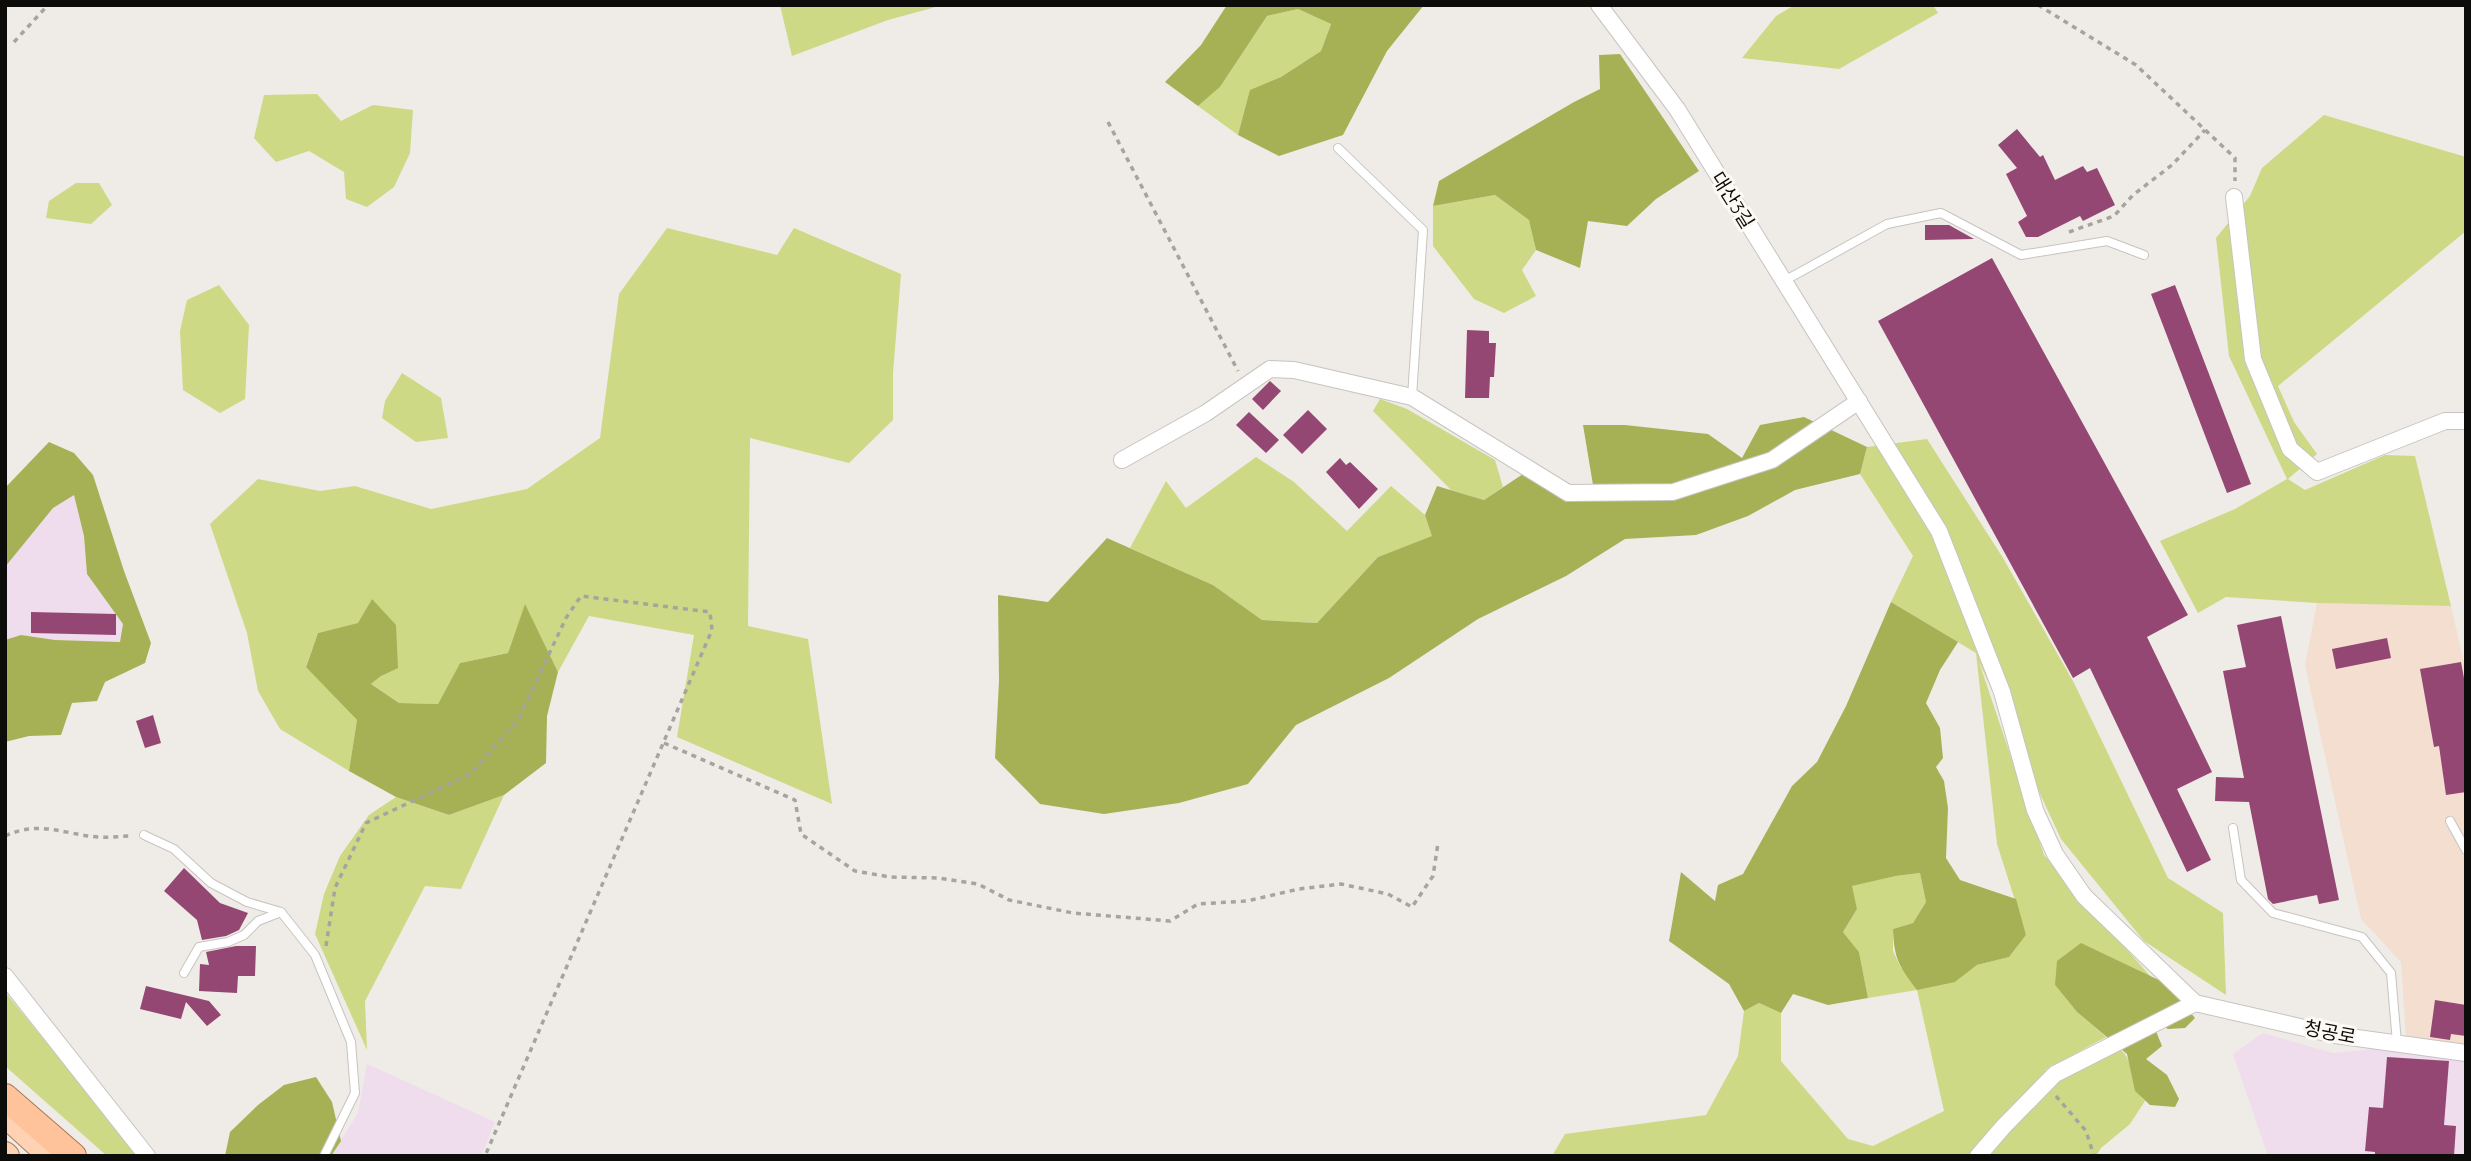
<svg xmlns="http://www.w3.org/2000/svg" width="2471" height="1161" font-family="Quicksand,'Noto Sans KR',sans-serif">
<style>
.commercial{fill:#f3ded0}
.industrial{fill:#efdcec}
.green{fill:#cdd985}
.forest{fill:#a6b156}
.building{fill:#954773}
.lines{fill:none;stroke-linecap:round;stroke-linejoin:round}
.service-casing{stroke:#c7c4c0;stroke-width:10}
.minor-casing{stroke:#c7c4c0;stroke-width:18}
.primary-casing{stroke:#a97957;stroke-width:26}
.trunk-casing{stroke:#a97957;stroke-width:28}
.path{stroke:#a6a4a0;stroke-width:3.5;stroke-dasharray:5 5;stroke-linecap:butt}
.service{stroke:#fff;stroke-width:8}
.minor{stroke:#fff;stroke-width:16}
.primary{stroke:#fed2b3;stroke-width:24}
.trunk{stroke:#fec39a;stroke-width:26}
.labels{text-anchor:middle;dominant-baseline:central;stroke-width:6;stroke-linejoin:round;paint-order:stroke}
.street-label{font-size:19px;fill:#0c0c0a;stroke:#fcf9f5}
</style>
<rect width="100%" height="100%" fill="#efece7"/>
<path class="commercial" d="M2317 603 2451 606 2466 672V1047L2406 1038 2401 962 2361 919 2305 665Z"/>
<g class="industrial">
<path d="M74 494 84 536 87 574 123 624 120 642 55 640 21 635 5 640V567L53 508Z"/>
<path d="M2263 1033 2333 1053 2376 1049 2466 1056V1156H2268L2233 1054Z"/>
<path d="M367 1064 495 1122 481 1156H331L358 1113Z"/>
</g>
<g class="green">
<path d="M780 5H943L888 20 792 56Z"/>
<path d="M1795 5H1933L1938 13 1839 69 1742 58 1776 16Z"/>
<path d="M1298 9 1331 24 1321 51 1281 77 1251 90 1238 135 1198 106 1220 87 1267 16Z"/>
<path d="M317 94 341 121 373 105 413 110 410 153 394 187 367 207 346 199 344 172 309 151 276 162 254 138 264 95Z"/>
<path d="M2324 115 2466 157V231L2278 386 2294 422 2317 454 2288 479 2305 490 2385 455 2415 456 2451 606 2317 603 2226 597 2198 613 2160 541 2235 509 2287 479 2229 356 2216 238 2250 196 2262 168Z"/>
<path d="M76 183H99L112 205 91 224 46 218 49 201Z"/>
<path d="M1495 195 1530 220 1536 250 1522 270 1536 296 1504 313 1474 299 1433 246V206Z"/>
<path d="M667 228 777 255 794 228 901 274 893 373V420L849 463 750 438 748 626 808 639 832 804 677 737 694 635 589 616 558 672 525 605 508 653 460 663 438 704 399 703 371 684 381 676 372 599 359 623 318 633 306 666 357 720 349 771 280 729 258 691 247 633 210 524 258 479 320 491 355 486 431 509 527 489 600 438 619 294Z"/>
<path d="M219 285 249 325 245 399 220 413 183 390 180 331 187 300Z"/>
<path d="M402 373 441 398 448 438 416 442 382 418 385 401Z"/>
<path d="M1380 399 1407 409 1495 460 1503 487 1484 500 1451 490 1373 411Z"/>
<path d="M1927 439 2003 558 2074 683 2168 878 2223 913 2226 995 2144 941 2061 839 1979 662 2044 855 2151 977 2122 964 2055 985 2077 1012 2106 1037 2045 1070 2062 1080 2120 1049C2136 1062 2126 1082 2145 1101L2130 1124 2101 1148 2096 1156H1552L1565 1134 1706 1115 1738 1056 1744 1011 1759 1003 1781 1013V1061L1848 1139 1873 1146 1944 1111 1917 990 1868 998 1859 952 1843 932 1857 909 1851 886 1896 876 1920 873 1926 902 1913 923 1893 929V951L1901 968 1955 982 1977 965 2009 957 2026 935 1997 844 1976 653 1891 602 1913 556 1860 474 1867 447Z"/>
<path d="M1256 457 1294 482 1347 531 1391 486 1425 515 1433 536 1378 557 1317 623 1262 620 1213 585 1130 548 1166 481 1186 508Z"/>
<path d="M504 795 461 889 425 886 365 1001 367 1050 315 934 324 894 340 856 369 815 396 797 449 815Z"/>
<path d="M5 992 140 1156H107L5 1066Z"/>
</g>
<g class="forest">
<path d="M1227 5H1424L1387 51 1343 135 1279 156 1238 135 1250 90 1281 77 1321 51 1331 24 1298 9 1267 16 1220 87 1198 106 1165 82 1201 45Z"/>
<path d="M1620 54 1699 171 1656 199 1627 226 1588 221 1580 268 1536 250 1529 220 1495 195 1433 206 1439 181 1574 102 1600 89 1599 55Z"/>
<path d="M1804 417 1867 447 1860 474 1795 490 1748 516 1696 535 1625 539 1566 576 1478 619 1389 678 1296 725 1248 784 1179 803 1104 814 1040 804 995 758 999 681 998 595 1048 602 1107 538 1213 585 1262 620 1317 623 1378 557 1432 536 1425 515 1437 486 1484 500 1526 472 1566 502 1595 497 1583 425H1625L1708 434 1742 458 1760 425Z"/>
<path d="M49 442 74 453 93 475 124 571 151 643 145 663 105 682 97 701 72 703 61 735 29 736 5 742V640L21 635 55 640 120 642 123 624 87 574 84 536 74 495 53 508 5 567V488Z"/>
<path d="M372 599 396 625 398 668 381 676 371 684 399 703 438 704 460 663 508 653 525 604 558 672 547 716 546 763 504 795 449 815 396 797 349 771 357 720 306 667 318 633 358 623Z"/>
<path d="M1891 602 1958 642 1940 670 1926 703 1940 728 1943 758 1936 767 1944 781 1948 808 1946 858 1960 880 2016 899 2026 935 2009 957 1977 965 1955 982 1917 990C1899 966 1894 959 1893 929L1913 923 1926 902 1920 873 1896 876 1852 886 1857 909 1843 932 1859 952 1868 998 1828 1005 1793 994 1781 1013 1759 1003 1744 1011 1729 984 1669 941 1681 872 1715 901 1718 885 1743 874 1792 786 1817 762 1846 706Z"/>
<path d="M2081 943 2165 983 2195 1018 2185 1028 2168 1029 2151 1019 2162 1046 2146 1059 2167 1075 2179 1099 2175 1107 2150 1105 2135 1091 2127 1054 2077 1012 2055 985 2057 961Z"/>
<path d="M316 1077 332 1102 341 1141 331 1156H225L230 1132 258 1105 284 1085Z"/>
</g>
<g class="building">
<path d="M2017 129 2040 157 2043 155 2055 180 2083 166 2087 172 2097 168 2115 205 2083 221 2080 216 2038 237H2026L2018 222 2027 216 2006 174 2017 168 1998 145Z"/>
<path d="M1925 225H1949L1974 239 1925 240Z"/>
<path d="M1992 258 2188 615 2147 637 2212 772 2177 789 2211 860 2187 872 2090 668 2073 678 1878 321Z"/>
<path d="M2175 285 2251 484 2227 493 2151 294Z"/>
<path d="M1467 330 1489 331V343H1496L1494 377H1490L1489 398H1465Z"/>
<path d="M1270 381 1281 391 1263 410 1252 399Z"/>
<path d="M1308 410 1327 429 1302 454 1283 435Z"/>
<path d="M1249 412 1279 440 1266 453 1236 425Z"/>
<path d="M1340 458 1346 465 1350 462 1378 489 1359 509 1326 472Z"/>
<path d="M31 612 116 614V635L31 633Z"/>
<path d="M2281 616 2339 900 2319 904 2317 895 2273 904 2268 899 2249 802 2215 801 2216 777 2244 778 2223 671 2246 667 2237 625Z"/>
<path d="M2387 638 2391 658 2336 669 2332 649Z"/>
<path d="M2461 662 2466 689V792L2446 795 2439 746 2434 747 2420 669Z"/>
<path d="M153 715 161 743 145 748 136 721Z"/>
<path d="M184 868 220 903 248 913 239 930 226 936 202 940 197 920 164 891Z"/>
<path d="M236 946H256L255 976H238L237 993 199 991 200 964 209 965 206 952Z"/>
<path d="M146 986 209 1001 221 1015 207 1026 186 1002 181 1019 140 1009Z"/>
<path d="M2435 1000 2466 1005V1036L2451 1034 2450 1040 2430 1037Z"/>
<path d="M2387 1057 2449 1061 2444 1125 2456 1126 2454 1156H2375V1152L2365 1151 2369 1107 2383 1108Z"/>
</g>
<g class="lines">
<g class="service-casing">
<g id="service">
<path d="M1338 148 1423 230 1412 397"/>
<path d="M1784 281 1887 224 1941 213 2021 255 2107 241 2144 255"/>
<path d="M2450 821 2466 850"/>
<path d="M2233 828 2241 880 2273 913 2362 937 2391 973 2397 1043"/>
<path d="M144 835 174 849 211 883 247 902 281 912 315 955 351 1042 355 1093 324 1156"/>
<path d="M184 973 199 947 228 942 244 935 258 921 281 912"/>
</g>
</g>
<g class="minor-casing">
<g id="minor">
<path d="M1599 5 1677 109 1939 531 2002 692 2035 810 2055 854 2084 896 2195 1003"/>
<path d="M2234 197 2253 359 2290 449 2317 472 2445 421H2466"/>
<path d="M1122 460 1206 413 1270 369 1294 370 1412 397 1568 493 1673 492 1772 460 1859 401"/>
<path d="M5 976 147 1156"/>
<path d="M2195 1003 2335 1035 2466 1053"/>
<path d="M1978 1156 2004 1126 2055 1074 2195 1003"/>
</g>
</g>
<g class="primary-casing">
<g id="primary">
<path d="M5 1115 50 1156"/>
<path d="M5 1154 7 1156"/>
</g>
</g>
<g class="trunk-casing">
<path id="trunk" d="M5 1097 73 1156"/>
</g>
<g class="path">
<path d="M2038 5 2136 65 2235 158V181"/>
<path d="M14 42 48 5"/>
<path d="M1108 122 1238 371"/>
<path d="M2069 232 2114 216 2133 195 2172 165 2205 130"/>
<path d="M664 743 795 800 801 834 855 871 890 877 938 878 978 884 1009 900 1073 913 1170 921 1198 904 1247 901 1299 889 1341 884 1388 894 1412 907 1433 876 1438 843"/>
<path d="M5 836C40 820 62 834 98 837 109 838 120 836 131 836"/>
<path d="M326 946 335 888 366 823 470 774 517 722 566 618 581 596 710 612 712 630 485 1156"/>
<path d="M2056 1096 2086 1131 2094 1156"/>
</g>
<use href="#service" class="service"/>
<use href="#minor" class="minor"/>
<use href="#primary" class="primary"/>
<use href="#trunk" class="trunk"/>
</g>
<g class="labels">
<g class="street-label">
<text transform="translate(1733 200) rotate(58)">대산3길</text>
<text transform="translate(2330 1032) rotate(11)">청공로</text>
</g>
</g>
<rect width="2471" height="1161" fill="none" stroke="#0c0c0a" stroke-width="14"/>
</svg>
